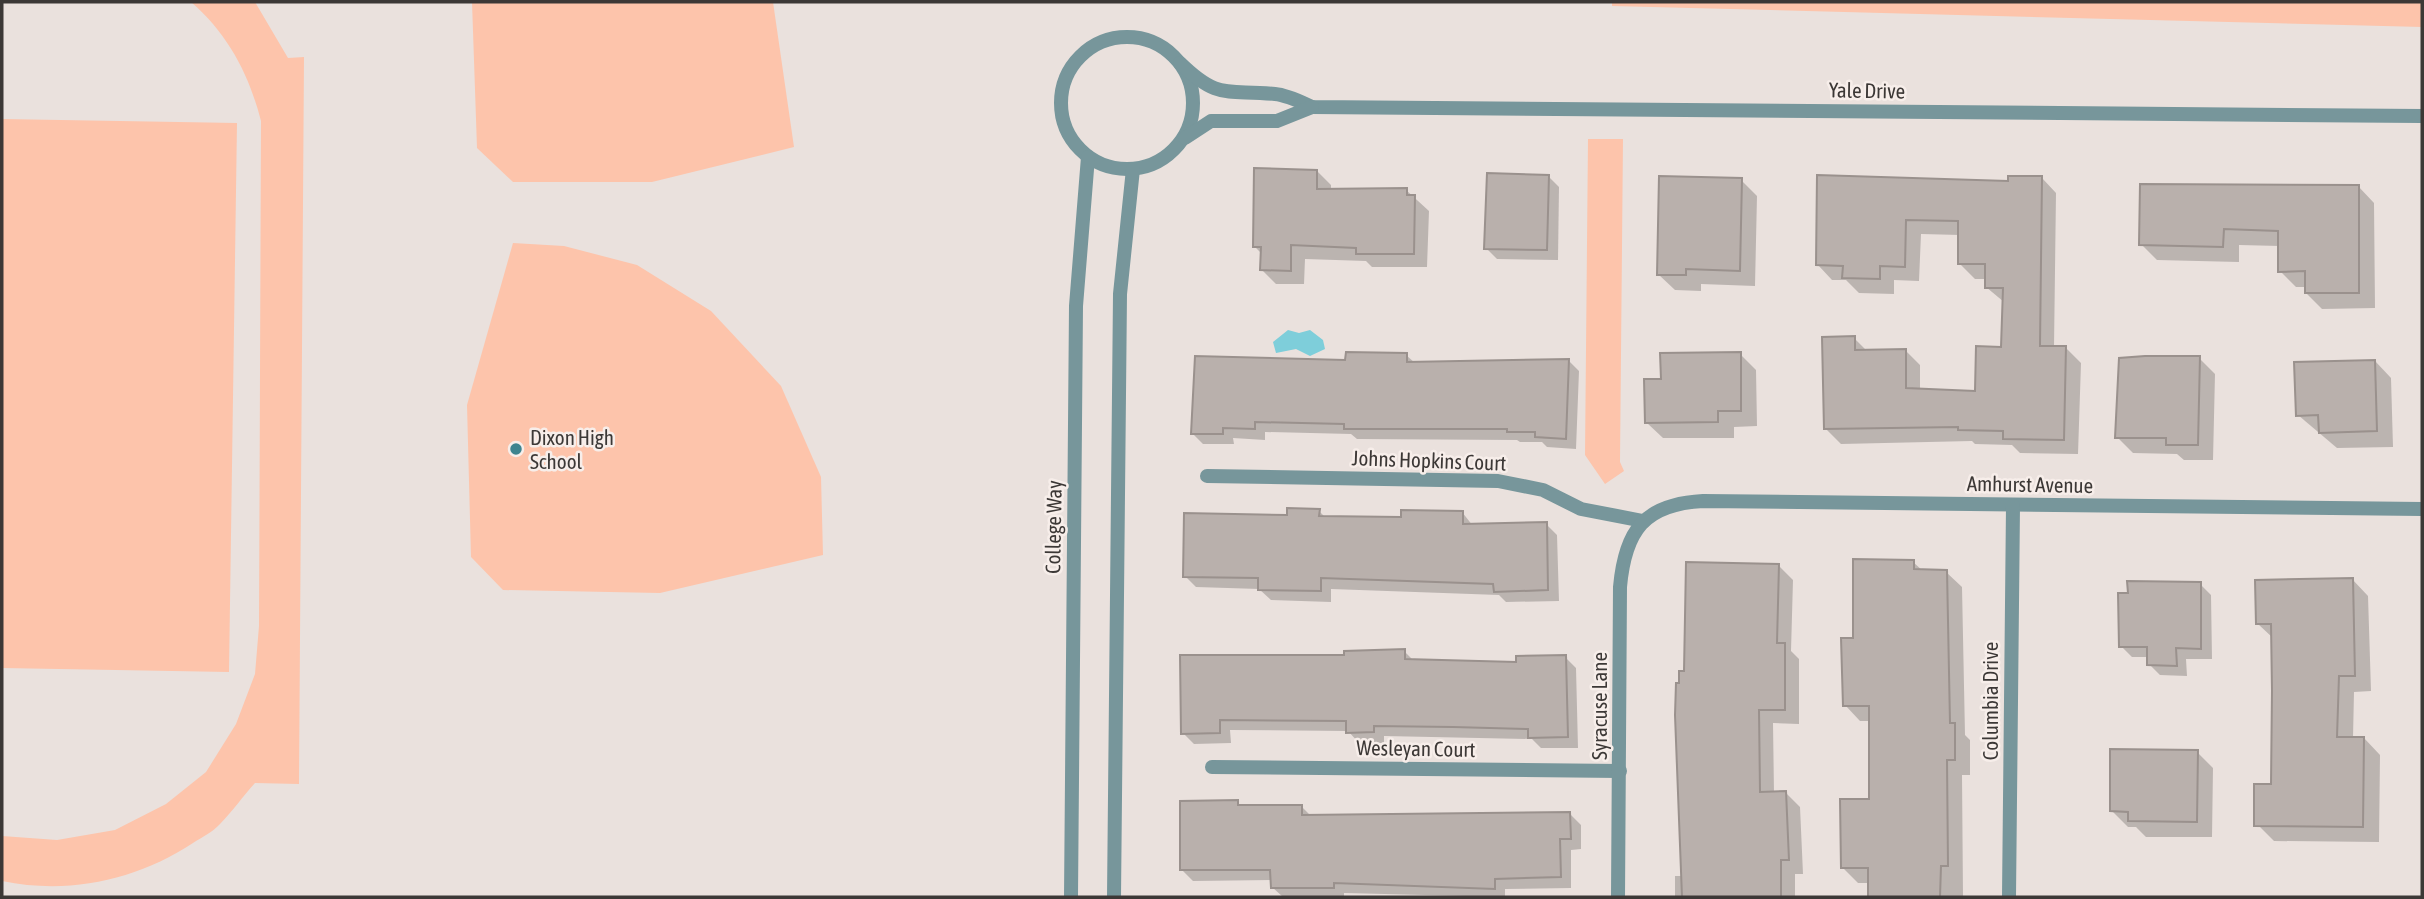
<svg xmlns="http://www.w3.org/2000/svg" width="2424" height="899" font-family="'Asap Condensed',sans-serif">
<style>
.green{fill:#fdc4ab}
.water{fill:#7eceda}
.shadow{fill:#0003}
.building{fill:#b9b0ac;stroke:#9a918d;stroke-width:2}
.lines{fill:none;stroke-linecap:round;stroke-linejoin:round}
.minor{stroke:#77969b;stroke-width:14}
.tertiary{stroke:#77969b;stroke-width:14}
.poi-dot{fill:#3e848f;stroke:#f7eeea;stroke-width:2.5}
.labels{text-anchor:middle;dominant-baseline:central;stroke-width:5;stroke-linejoin:round;paint-order:stroke}
.street-label{font-size:21px;fill:#3c3836;stroke:#f7eeea}
.poi-label{font-size:21px;fill:#3c3836;stroke:#f7eeea;text-anchor:start}
</style>
<rect width="100%" height="100%" fill="#eae1dd"/>
<g class="green">
<path d="M191 2H255L288 58 304 57 299 784 255 783C243 796 232 812 220 824 213 832 202 837 193 843 137 880 69 895 2 881V836L57 840 115 830 166 804 206 772 236 724 255 674 259 626 261 121C249 74 228 34 191 2Z"/>
<path d="M472 2H773L794 147 652 182H513L477 148Z"/>
<path d="M1612 2H2422V27L1612 6Z"/>
<path d="M2 119 237 123 229 672 2 668Z"/>
<path d="M1588 139H1623L1620 462 1624 471 1605 484 1585 455Z"/>
<path d="M513 243 564 246 637 265 711 311 781 386 821 477 823 555 660 593 503 590 471 557 467 405Z"/>
</g>
<path class="water" d="M1288 330 1299 333 1310 330 1323 340 1325 349 1310 356 1296 349 1276 353 1273 342Z"/>
<g class="shadow">
<path d="M1317 171 1331 185V191L1406 190 1429 211 1427 267H1372L1366 261 1305 259 1304 284H1276L1262 270V254L1254 246Z"/>
<path d="M1548 176 1559 187 1558 260 1497 259 1486 248Z"/>
<path d="M1819 176 2009 182 2042 178 2056 193 2054 348H2066L2081 363 2078 454 2020 453 2012 445 1975 444 1972 441 1841 444 1826 429 1854 338 1867 351 1905 350 1920 365V391L1977 393 2003 349 2004 302 1986 287V279H1975L1960 264V235L1921 234 1919 281 1894 280V294L1859 293 1846 280H1832L1818 265Z"/>
<path d="M1741 180 1757 196 1755 286 1701 284V291L1675 290 1658 274Z"/>
<path d="M2358 186 2374 203 2375 308 2322 309 2306 293V287H2296L2280 271V246L2239 245V262L2157 260 2141 244Z"/>
<path d="M1740 354 1756 370 1757 426 1734 427V438H1663L1646 422Z"/>
<path d="M1406 355 1415 363 1568 360 1579 371 1576 449 1547 447 1542 442H1520L1517 440 1357 439 1351 434 1265 432V440L1233 438 1234 444H1203L1192 433 1347 362Z"/>
<path d="M2199 358 2215 374 2213 460H2184L2177 454 2133 453 2117 437Z"/>
<path d="M2375 361 2391 378 2393 447 2337 448 2298 415Z"/>
<path d="M1319 511 1326 518H1402L1462 512 1473 526 1546 524 1557 535 1559 601 1506 602 1499 595 1331 589V602L1271 600 1259 589 1196 587 1185 576 1289 517Z"/>
<path d="M1913 562 1923 571 1946 572 1962 587 1965 735 1970 740V775H1962L1963 897H1869L1870 883H1858L1842 867 1871 801V721H1860L1845 705 1854 640Z"/>
<path d="M1779 566 1793 580 1791 651 1799 659V724L1773 723 1774 793H1786L1800 807 1803 874H1795V897H1675V876H1683L1686 673Z"/>
<path d="M2352 579 2368 596 2371 691 2354 692 2353 738H2364L2380 755 2379 842 2274 841 2258 825 2273 786V638L2258 624Z"/>
<path d="M2200 584 2211 595 2212 659H2186L2187 676 2160 675 2149 664V657H2132L2121 646 2129 595Z"/>
<path d="M1404 651 1414 661 1518 664 1565 657 1576 668 1578 748H1541L1532 739 1384 736V743H1359L1348 731 1230 730 1231 743 1194 744 1183 733 1346 657Z"/>
<path d="M2197 752 2213 768 2212 837H2146L2136 827H2128L2111 810Z"/>
<path d="M1237 802 1242 807H1302L1311 816 1570 814 1581 825V849L1571 850V888L1505 889V897L1344 893V897H1283L1272 887V880L1193 881 1182 870Z"/>
</g>
<g class="building">
<path d="M1254 168 1317 170V189L1407 188V195H1415L1414 254H1356V248L1291 245V271L1260 270 1261 247H1253Z"/>
<path d="M1487 173 1549 175 1547 250 1484 249Z"/>
<path d="M1817 175 2008 181V176H2042L2040 346H2066L2064 440 2003 439V431L1958 430V427L1824 429 1822 337 1855 336V350L1906 349V388L1975 391 1976 346 2001 347 2003 288H1985V264H1958V221L1906 220 1905 267 1880 266V279L1842 278 1843 266 1816 265Z"/>
<path d="M1659 176 1742 178 1740 271 1686 269V275H1657Z"/>
<path d="M2140 184 2359 185V293H2305V271L2278 272V231L2224 229 2223 247 2139 245Z"/>
<path d="M1346 352 1407 353V362L1569 359 1566 439 1535 437V432H1507V429H1344V424L1255 422V429L1223 428V434H1191L1195 356 1345 360Z"/>
<path d="M1741 352V411H1718V422L1645 423 1644 379H1661L1660 353Z"/>
<path d="M2145 356H2200L2198 445H2166V438H2115L2119 358Z"/>
<path d="M2375 360 2377 431 2319 433 2318 415 2296 416 2294 362Z"/>
<path d="M1287 508 1320 509 1319 516 1401 517V510L1463 511V524L1547 522 1548 590 1494 592 1493 584 1321 578V591L1258 590V578L1183 577 1184 513 1287 515Z"/>
<path d="M1853 559 1914 560V569L1947 570 1950 723H1955V760H1947L1948 866H1941L1940 897H1868V868H1841L1840 799H1869V706H1843L1841 638H1853Z"/>
<path d="M1686 562 1779 564 1777 643H1785V710H1759L1760 792 1786 791 1789 860H1781V897H1682L1675 715 1676 683H1679V671H1684Z"/>
<path d="M2353 578 2355 676H2339L2337 737H2364L2363 827 2254 826V784H2271L2272 691 2271 624H2256L2255 580Z"/>
<path d="M2127 581 2201 582V649L2176 648 2177 666 2147 665V647H2119L2118 593H2128Z"/>
<path d="M1405 649V659L1516 662V656L1566 655 1568 737 1528 738V729L1453 727 1374 726V732L1346 733V721L1220 720V733L1181 734 1180 655H1344V651Z"/>
<path d="M2110 749 2198 750 2197 822 2128 821V812L2110 811Z"/>
<path d="M1238 800V805H1302V815L1570 812 1571 839H1560L1561 877 1495 879V889L1334 883V888H1271L1270 870H1180V801Z"/>
</g>
<g class="lines">
<g class="minor">
<path d="M1207 476 1498 481 1543 490 1581 509 1643 521"/>
<path d="M1212 767 1620 771"/>
<path d="M1618 897 1620 587C1625 531 1644 504 1703 501L2422 509"/>
<path d="M2009 897 2013 506"/>
</g>
<g class="tertiary">
<circle cx="1127" cy="103" r="66"/>
<path d="M1180 63C1219 101 1227 89 1275 94 1287 95 1301 102 1312 107L2422 116"/>
<path d="M1185 138 1211 121H1277L1312 107"/>
<path d="M1071 897 1076 306 1088 157"/>
<path d="M1114 897 1120 294 1133 169"/>
</g>
</g>
<circle class="poi-dot" cx="516" cy="449" r="7"/>
<g class="labels">
<g class="street-label">
<text transform="translate(1867 90) rotate(1)">Yale Drive</text>
<text transform="translate(1429 460) rotate(2)">Johns Hopkins Court</text>
<text transform="translate(2030 484) rotate(1)">Amhurst Avenue</text>
<text transform="translate(1053 527) rotate(-89)">College Way</text>
<text transform="translate(1990 701) rotate(-90)">Columbia Drive</text>
<text transform="translate(1599 706) rotate(-90)">Syracuse Lane</text>
<text transform="translate(1416 748) rotate(1)">Wesleyan Court</text>
</g>
<g class="poi-label">
<text x="530" y="437">Dixon High<tspan x="530" dy="24">School</tspan></text>
</g>
</g>
<rect width="2424" height="899" fill="none" stroke="#3c3836" stroke-width="7"/>
</svg>
